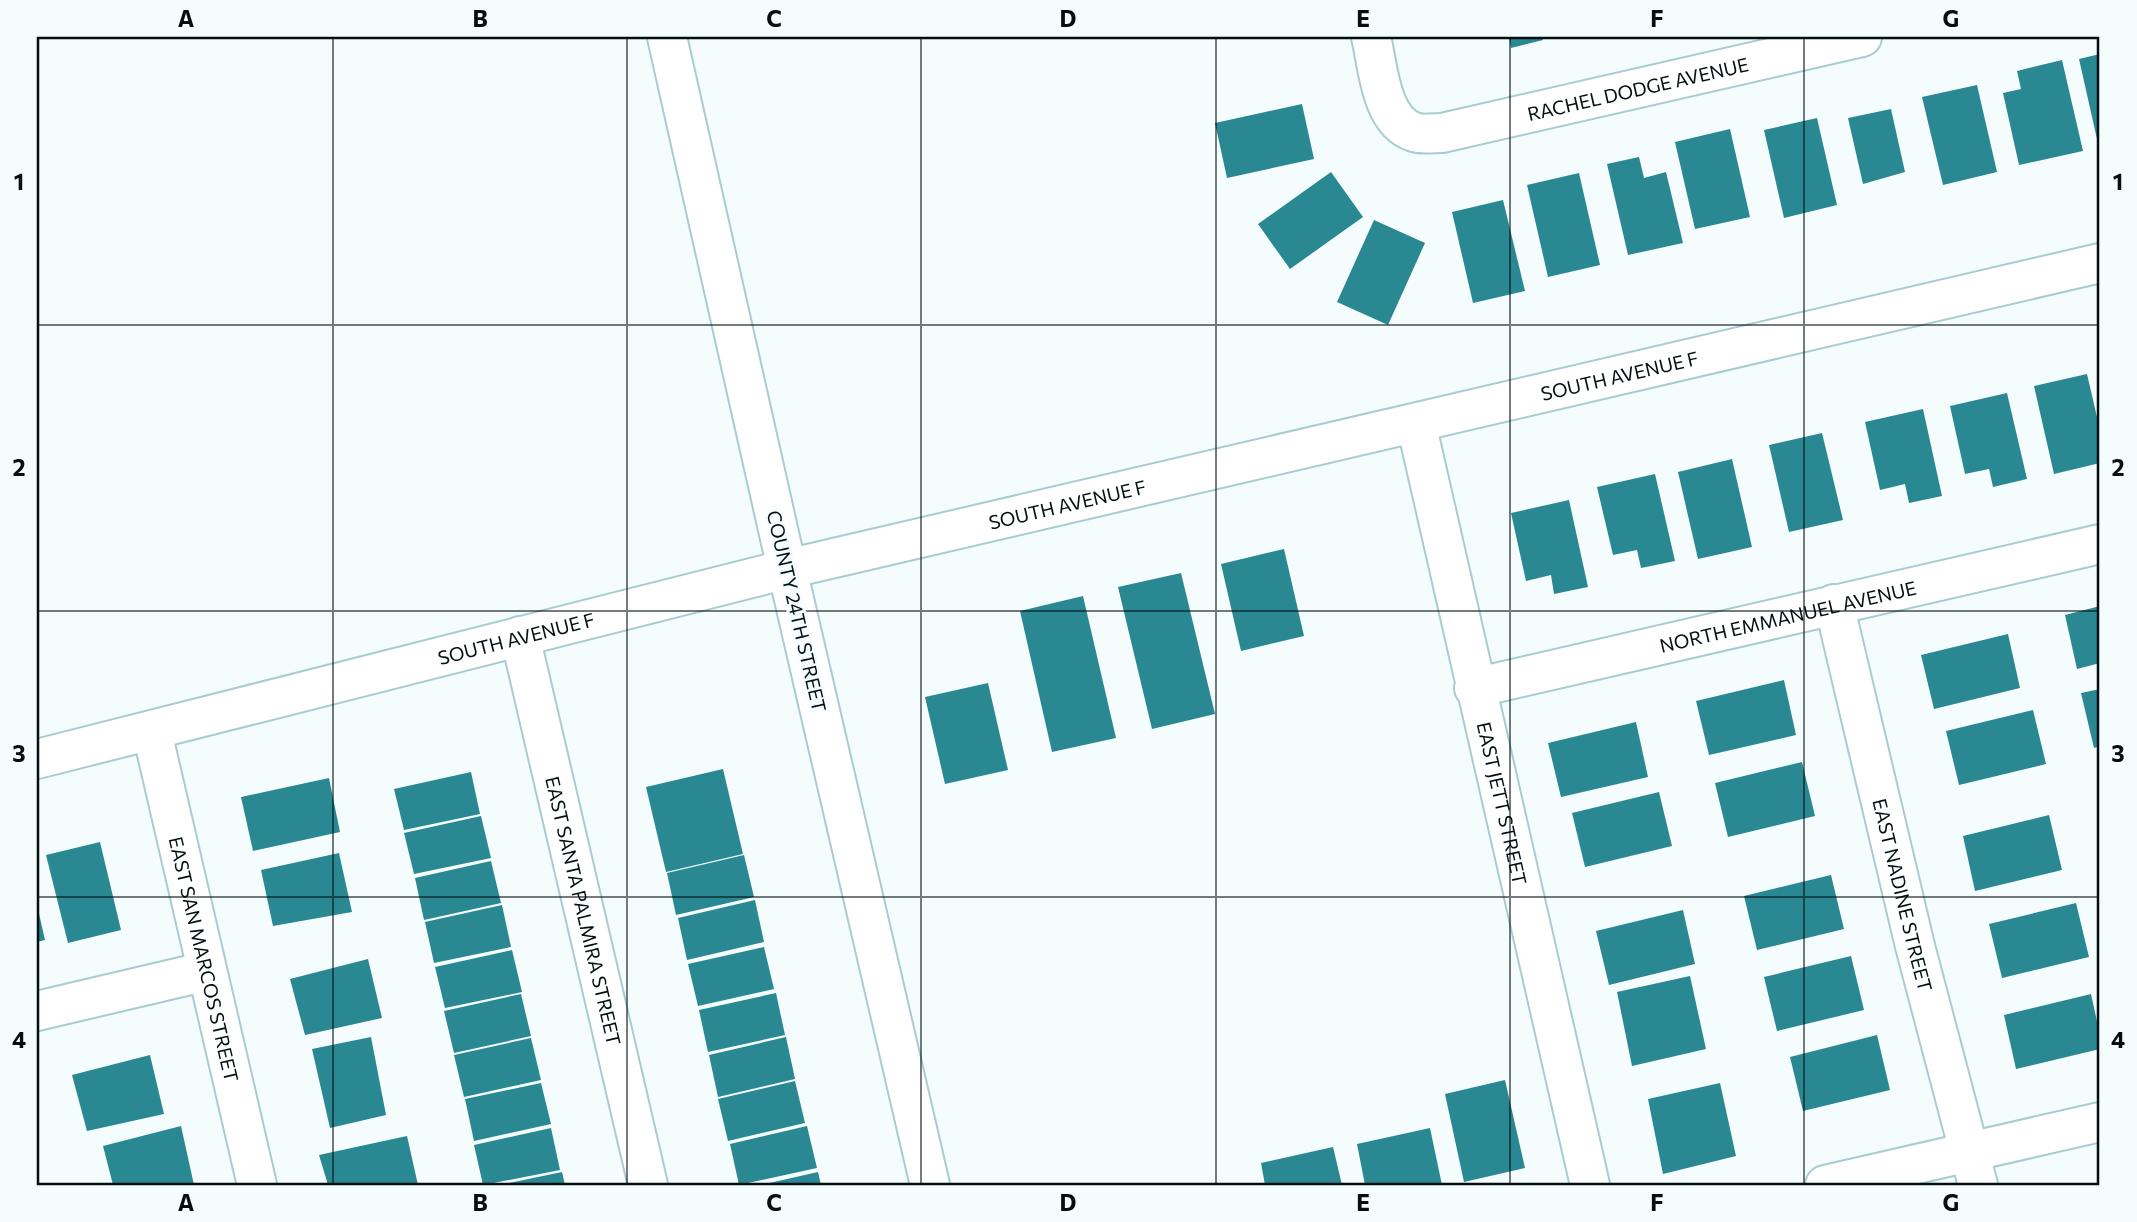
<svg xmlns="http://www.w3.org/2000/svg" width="2137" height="1222" font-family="Commissioner,sans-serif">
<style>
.building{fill:#2a8892}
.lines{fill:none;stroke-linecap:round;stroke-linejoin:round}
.minor-casing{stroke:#a9ccd0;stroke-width:42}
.tertiary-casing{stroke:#a9ccd0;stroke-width:42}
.secondary-casing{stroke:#a9ccd0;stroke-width:42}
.minor{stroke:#fff;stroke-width:38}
.tertiary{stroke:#fff;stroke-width:38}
.secondary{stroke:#fff;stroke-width:38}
.grid{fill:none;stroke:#030f10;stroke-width:2;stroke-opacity:0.55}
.labels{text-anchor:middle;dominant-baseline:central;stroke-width:6;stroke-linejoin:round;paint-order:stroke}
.street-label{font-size:19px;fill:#030f10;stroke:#f5fcfd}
.neatline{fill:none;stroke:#030f10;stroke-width:2.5}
.grid-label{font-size:23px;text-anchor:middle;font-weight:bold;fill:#030f10}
</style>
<rect width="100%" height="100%" fill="#f5fcfd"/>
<g class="building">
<path d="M1509 37H1542L1543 40 1511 48Z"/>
<path d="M2100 54V147L2099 148 2079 59Z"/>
<path d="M2062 60 2083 151 2019 165 2003 93 2021 89 2017 71Z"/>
<path d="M1977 85 1997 172 1943 185 1922 97Z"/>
<path d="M1302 104 1314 159 1227 178 1215 123Z"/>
<path d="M1891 109 1905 172 1863 184 1848 118Z"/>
<path d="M1817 118 1837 205 1784 218 1764 130Z"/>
<path d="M1730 129 1750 217 1695 229 1675 142Z"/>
<path d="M1639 157 1644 178 1666 172 1683 243 1628 255 1607 164Z"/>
<path d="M1331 172 1363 217 1290 269 1258 224Z"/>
<path d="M1579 173 1600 265 1548 277 1527 185Z"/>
<path d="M1503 200 1525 291 1473 303 1452 212Z"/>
<path d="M1374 220 1425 243 1388 325 1337 302Z"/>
<path d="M2087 374 2100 430V463L2054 474 2034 386Z"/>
<path d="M2007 393 2027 479 1993 487 1989 469 1965 474 1950 406Z"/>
<path d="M1923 409 1942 496 1909 503 1905 484 1880 490 1865 422Z"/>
<path d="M1822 433 1843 520 1789 532 1769 445Z"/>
<path d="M1732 459 1752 547 1698 559 1678 472Z"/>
<path d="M1655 474 1675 561 1641 568 1637 550 1613 555 1597 487Z"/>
<path d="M1569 500 1588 587 1554 594 1551 575 1526 581 1511 513Z"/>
<path d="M1284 549 1304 636 1241 651 1221 564Z"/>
<path d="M1181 573 1215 714 1152 729 1118 587Z"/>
<path d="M1083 596 1116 738 1052 752 1020 611Z"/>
<path d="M2100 606V663L2077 669 2065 615Z"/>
<path d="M2008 634 2020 688 1934 709 1921 655Z"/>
<path d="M1784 680 1796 735 1709 755 1696 701Z"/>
<path d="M988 683 1008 770 945 784 925 697Z"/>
<path d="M2100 689V746L2094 748 2081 693Z"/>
<path d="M2033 710 2046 764 1959 785 1946 731Z"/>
<path d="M1636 722 1648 777 1561 797 1548 743Z"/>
<path d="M1802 762 1815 816 1728 837 1715 783Z"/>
<path d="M723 769 743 854 666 872 646 787Z"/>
<path d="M471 772 480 814 404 830 394 789Z"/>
<path d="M329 778 340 832 253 851 241 797Z"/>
<path d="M1659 792 1672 846 1585 867 1572 813Z"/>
<path d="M2049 815 2062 870 1975 891 1963 836Z"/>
<path d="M481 816 491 858 414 874 404 833Z"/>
<path d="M100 842 121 930 68 943 46 855Z"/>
<path d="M339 853 352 912 273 926 261 870Z"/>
<path d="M744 855 754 897 676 915 667 873Z"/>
<path d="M491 861 501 903 424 920 415 878Z"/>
<path d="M1831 875 1844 929 1757 950 1744 896Z"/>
<path d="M755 900 764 942 687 960 678 918Z"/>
<path d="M2076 903 2089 957 2002 978 1989 924Z"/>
<path d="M37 905 45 940 37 942Z"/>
<path d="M502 905 511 947 434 963 425 922Z"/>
<path d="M1683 910 1695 964 1609 985 1596 931Z"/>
<path d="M764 947 774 989 698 1006 688 964Z"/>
<path d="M512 950 522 992 445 1008 435 967Z"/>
<path d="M1851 956 1864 1010 1777 1031 1764 977Z"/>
<path d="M368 959 382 1018 305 1035 290 979Z"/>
<path d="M1690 976 1706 1049 1632 1066 1617 992Z"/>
<path d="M776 993 785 1035 708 1052 699 1010Z"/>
<path d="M521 994 531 1036 454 1053 444 1011Z"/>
<path d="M2091 994 2100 1035V1049L2016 1069 2004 1015Z"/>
<path d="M1877 1035 1890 1090 1803 1111 1790 1057Z"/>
<path d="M371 1037 386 1115 330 1128 312 1049Z"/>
<path d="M786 1037 795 1079 718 1097 709 1055Z"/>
<path d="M531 1038 541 1080 464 1097 454 1055Z"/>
<path d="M150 1055 164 1114 87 1131 72 1075Z"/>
<path d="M1505 1080 1525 1168 1464 1182 1445 1094Z"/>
<path d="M795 1081 805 1123 728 1141 718 1099Z"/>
<path d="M541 1083 551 1124 474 1141 465 1099Z"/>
<path d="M1720 1083 1736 1156 1663 1174 1648 1099Z"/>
<path d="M181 1126 194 1185H113L103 1146Z"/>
<path d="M807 1126 817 1168 739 1185 730 1144Z"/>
<path d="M551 1128 560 1170 483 1185 474 1145Z"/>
<path d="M1430 1128 1442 1185H1365L1357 1144Z"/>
<path d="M407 1136 418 1185H328L319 1155Z"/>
<path d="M1333 1147 1342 1185H1265L1261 1163Z"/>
<path d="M562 1172 565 1185H505L504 1184Z"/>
<path d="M818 1172 821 1185H765V1184Z"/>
</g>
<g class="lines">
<g class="minor-casing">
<g id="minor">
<path id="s1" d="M1371 37C1378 65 1380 121 1414 132 1422 135 1434 133 1442 133L1862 37"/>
<path id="s2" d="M1416 423 1590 1185"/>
<path id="s3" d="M1834 604 1915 946 1978 1185"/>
<path id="s4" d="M520 636 648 1185"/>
<path id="s5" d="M1474 688 2100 544"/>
<path id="s6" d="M152 732 257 1185"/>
<path d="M37 1011 207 971"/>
<path d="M1825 1185 2100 1122"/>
</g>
</g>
<g class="tertiary-casing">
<g id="tertiary">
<path id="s7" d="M37 759 787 569 930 1185"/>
</g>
</g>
<g class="secondary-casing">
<g id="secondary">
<path id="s8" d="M667 37 787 569 2100 263"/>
</g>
</g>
<use href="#minor" class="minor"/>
<use href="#tertiary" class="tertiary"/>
<use href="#secondary" class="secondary"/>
</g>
<path class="grid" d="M333 37V1185M627 37V1185M921 37V1185M1216 37V1185M1510 37V1185M1804 37V1185M37 325H2100M37 611H2100M37 897H2100"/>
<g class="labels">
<g class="street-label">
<text stroke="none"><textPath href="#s1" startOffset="338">RACHEL DODGE AVENUE</textPath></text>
<text stroke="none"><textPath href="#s8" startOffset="1400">SOUTH AVENUE F</textPath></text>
<text stroke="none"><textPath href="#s8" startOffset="833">SOUTH AVENUE F</textPath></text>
<text transform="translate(797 611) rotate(77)">COUNTY 24TH STREET</text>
<text stroke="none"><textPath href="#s5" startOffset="322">NORTH EMMANUEL AVENUE</textPath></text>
<text stroke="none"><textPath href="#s7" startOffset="494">SOUTH AVENUE F</textPath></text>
<text stroke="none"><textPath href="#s2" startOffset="390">EAST JETT STREET</textPath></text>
<text stroke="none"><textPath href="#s3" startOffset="299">EAST NADINE STREET</textPath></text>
<text stroke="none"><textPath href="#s4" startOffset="282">EAST SANTA PALMIRA STREET</textPath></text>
<text stroke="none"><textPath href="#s6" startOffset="233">EAST SAN MARCOS STREET</textPath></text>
</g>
</g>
<rect width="2137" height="1222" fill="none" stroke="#f5fcfd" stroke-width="77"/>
<rect x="38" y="38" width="2060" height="1146" class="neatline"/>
<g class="grid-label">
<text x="186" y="27">A</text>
<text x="480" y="27">B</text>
<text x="774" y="27">C</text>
<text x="1068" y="27">D</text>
<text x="1363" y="27">E</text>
<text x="1657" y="27">F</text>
<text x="1951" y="27">G</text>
<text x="19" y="190">1</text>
<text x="2118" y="190">1</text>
<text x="19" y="476">2</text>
<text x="2118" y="476">2</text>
<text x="19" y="762">3</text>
<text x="2118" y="762">3</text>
<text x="19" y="1048">4</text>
<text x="2118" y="1048">4</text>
<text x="186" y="1211">A</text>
<text x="480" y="1211">B</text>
<text x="774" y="1211">C</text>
<text x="1068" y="1211">D</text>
<text x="1363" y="1211">E</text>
<text x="1657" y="1211">F</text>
<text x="1951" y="1211">G</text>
</g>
</svg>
